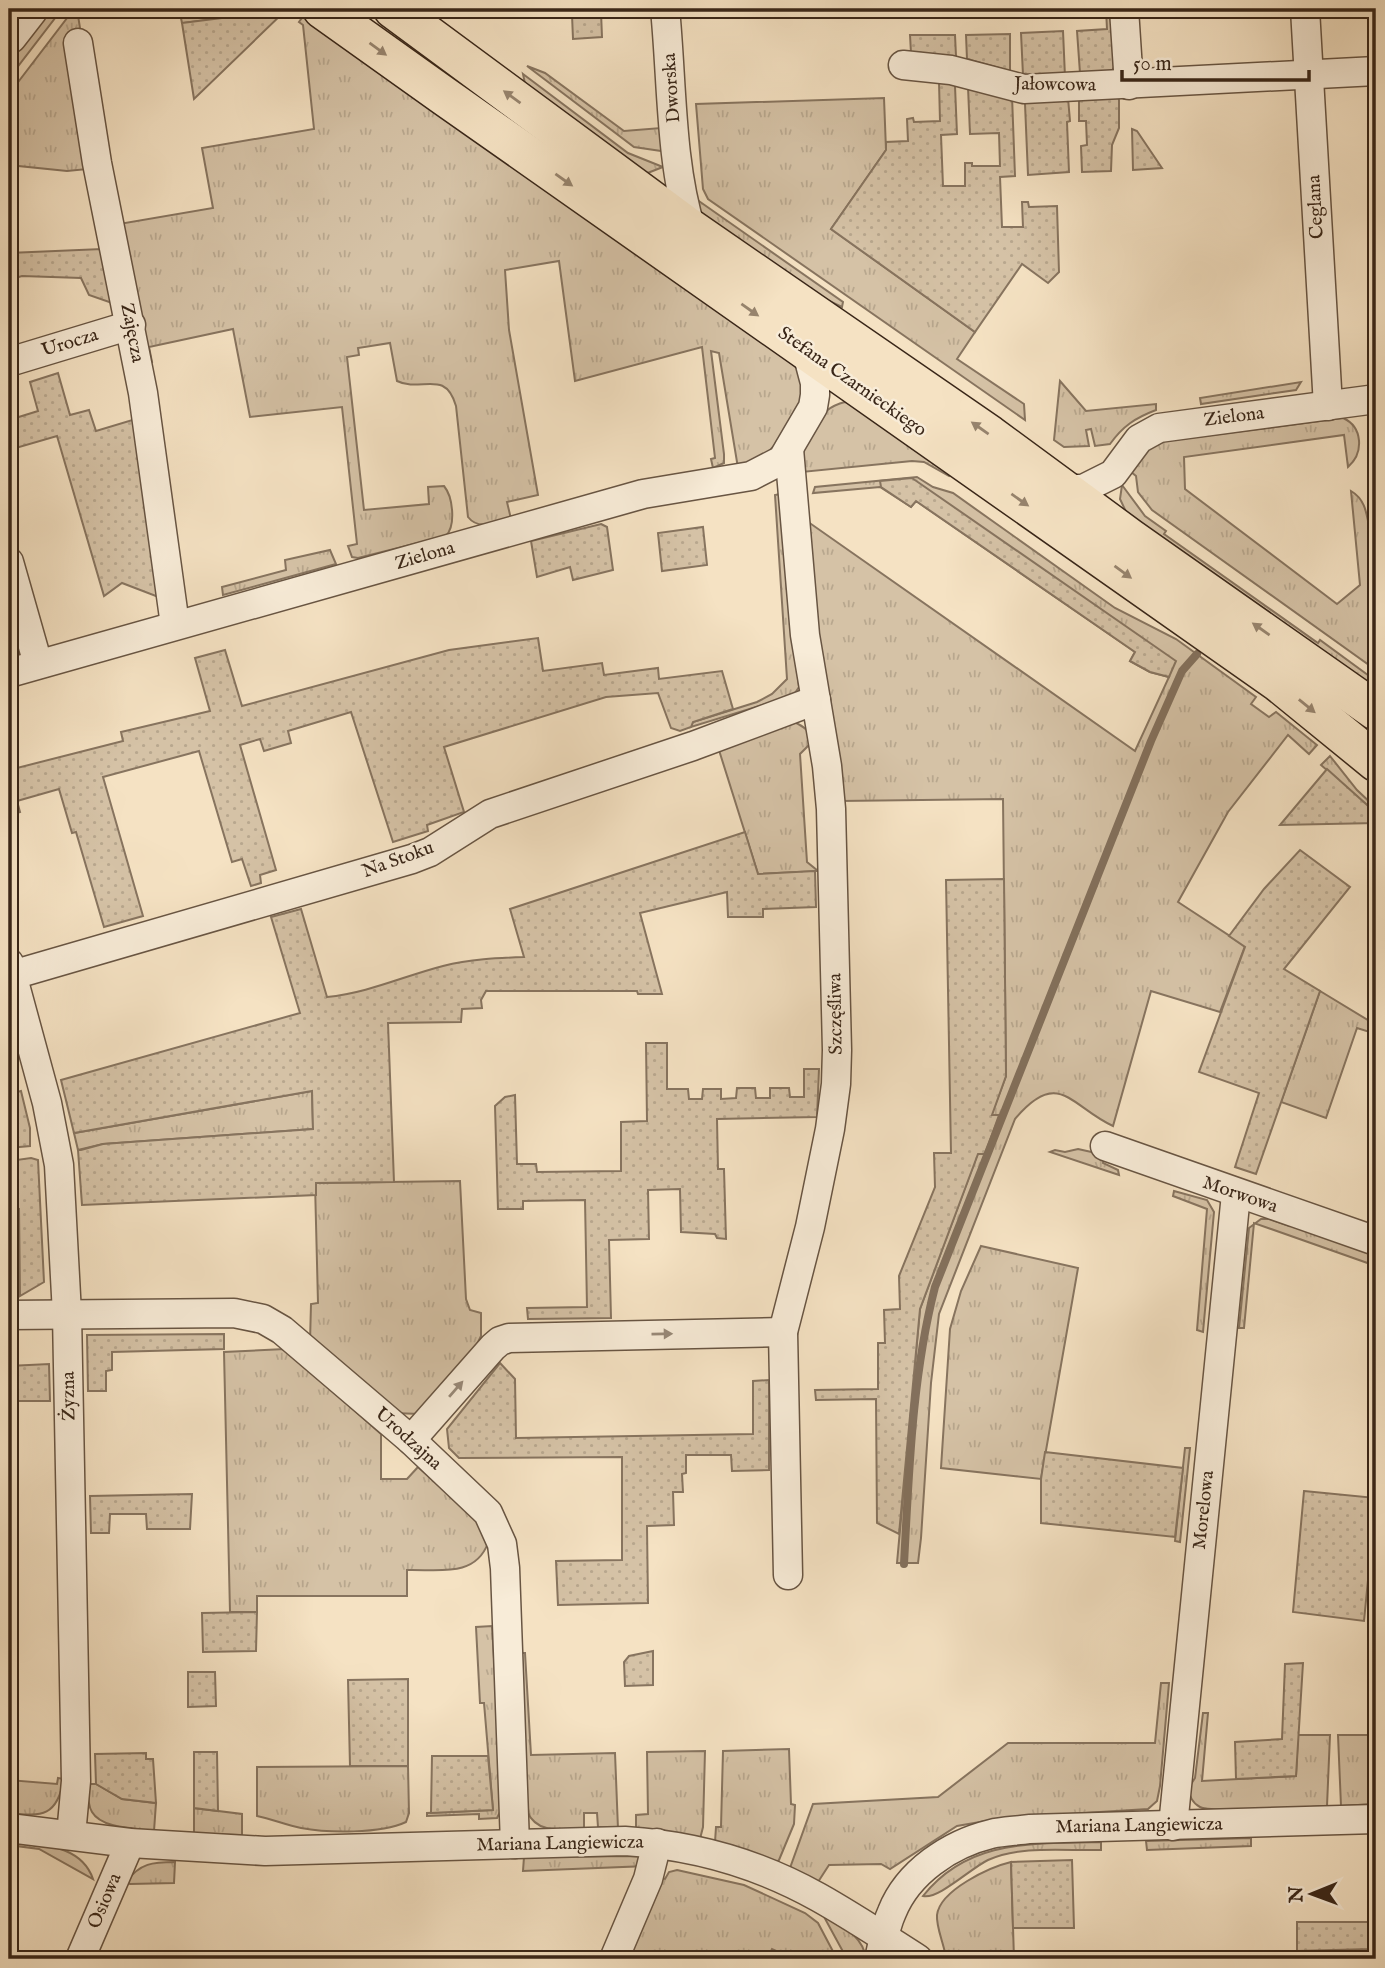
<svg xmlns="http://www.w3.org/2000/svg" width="1385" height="1968" font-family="'IM FELL English',serif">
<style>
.grass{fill:url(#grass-tufts);stroke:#87745f;stroke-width:2}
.garden{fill:url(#garden-dots);stroke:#87745f;stroke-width:2}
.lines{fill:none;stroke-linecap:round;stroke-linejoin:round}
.stream{stroke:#83705c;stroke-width:8}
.minor-casing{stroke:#685543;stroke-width:31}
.tertiary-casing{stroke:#685543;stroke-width:38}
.primary-casing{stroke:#392618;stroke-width:41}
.minor{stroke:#f8ecd8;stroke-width:28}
.tertiary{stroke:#f8ecd8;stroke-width:35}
.primary{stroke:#f5e2c3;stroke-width:38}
.oneway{fill:#97846e}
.oneway2{fill:#988978}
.labels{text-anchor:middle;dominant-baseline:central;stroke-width:5;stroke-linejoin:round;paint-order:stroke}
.street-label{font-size:19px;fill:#392618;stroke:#f8ecd8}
</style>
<defs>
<pattern id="grass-tufts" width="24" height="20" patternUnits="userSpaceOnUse" patternTransform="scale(1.75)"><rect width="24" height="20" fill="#d5c2a6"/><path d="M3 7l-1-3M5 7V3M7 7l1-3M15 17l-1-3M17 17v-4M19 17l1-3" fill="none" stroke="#b8a78e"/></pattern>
<pattern id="garden-dots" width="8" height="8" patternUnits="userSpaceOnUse" patternTransform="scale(1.75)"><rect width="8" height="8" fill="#d5c2a6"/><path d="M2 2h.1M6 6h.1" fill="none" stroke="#b8a78e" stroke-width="1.8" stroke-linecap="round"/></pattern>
</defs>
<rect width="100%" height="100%" fill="#f5e2c3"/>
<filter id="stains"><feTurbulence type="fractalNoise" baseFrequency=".00286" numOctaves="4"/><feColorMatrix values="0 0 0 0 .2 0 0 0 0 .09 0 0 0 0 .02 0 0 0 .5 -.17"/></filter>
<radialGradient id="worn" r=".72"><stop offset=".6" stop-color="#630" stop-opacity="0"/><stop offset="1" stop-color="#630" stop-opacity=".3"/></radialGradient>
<g class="grass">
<path d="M48 9H62L9 78V60Z"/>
<path d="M74 9H77L80 28 75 36 115 320 87 169 67 171 9 165V94Z"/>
<path d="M179 9H284L286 10 182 23Z"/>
<path d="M304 15 801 366 803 396 777 443 768 452 738 468 719 353 711 351 724 454V463L713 468 711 459 715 458 702 347 575 381 559 261 505 270 509 330 538 495 507 502 511 519C496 522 479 531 468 517L456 406C445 368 421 393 397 381L390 343 358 348 359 355 347 357 364 510 429 504 428 487 444 486C453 497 456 525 446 536L358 558 352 557 348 546 357 544 342 407 250 417 233 329 149 347 152 362 145 364 119 224 213 208 202 148 314 129 303 25 299 22Z"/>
<path d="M527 66 545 73 624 131 661 128 668 152 634 147Z"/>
<path d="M523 74 628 153 663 167 645 174 525 84Z"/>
<path d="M884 98 886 150 831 229 975 332 957 359 1024 404 1025 420 708 199 703 189 696 104Z"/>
<path d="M696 199 843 302 842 307 810 292 701 216Z"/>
<path d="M1060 381 1086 411 1156 404V410C1135 418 1123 426 1110 444L1095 446 1091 429 1086 430 1089 446 1064 447 1054 440Z"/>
<path d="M1301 382 1296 390 1201 404 1200 398Z"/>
<path d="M845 402 853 403 953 471 949 476 924 462 912 461 802 472C800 443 815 409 845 402Z"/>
<path d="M1343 418C1363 427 1364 453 1348 467L1344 435 1184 457 1185 489 1337 604 1360 585 1351 491C1372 503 1365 529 1376 549V670L1152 510 1138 492 1136 476 1130 471 1148 448 1165 441Z"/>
<path d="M917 477 933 487 953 493 1115 608 1176 639 1256 697 1251 704 1269 717 1276 712 1317 745 1309 754 1288 735 1228 812 1178 902 1245 946 1220 1012 1151 991 1113 1126C1071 1107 1059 1067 1015 1119L939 1314 931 1383 921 1538 918 1563H897L920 1309 978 1153 985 1154 999 1116H991L1006 1076 1003 799 840 801 804 519 1135 751 1169 677 1150 672 1130 661 1135 652 916 501 911 507 880 487 813 493 815 487Z"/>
<path d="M1122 485 1145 516 1166 531 1164 534 1318 643 1320 640 1376 681V694L1129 518 1120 499Z"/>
<path d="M780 494 799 687 795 693 788 697 691 727 693 722 757 702 772 694 787 679 775 495Z"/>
<path d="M330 550 336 564 223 595 222 587 286 570 285 560Z"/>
<path d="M794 722C805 727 809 731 813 741L800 754 807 862 818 871 758 874 718 747Z"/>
<path d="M1330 756 1357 790 1376 808V813L1321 765Z"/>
<path d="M1320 991 1376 1025V1034L1357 1028 1326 1118 1281 1102Z"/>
<path d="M312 1091 313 1129 103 1144 78 1150 74 1133Z"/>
<path d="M1078 1149 1105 1155 1103 1163 1118 1170 1119 1175 1050 1152 1055 1150 1065 1152Z"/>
<path d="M460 1181 466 1299 470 1310 481 1313V1336L469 1361 421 1414 392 1413 310 1342 311 1304 318 1303 315 1183Z"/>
<path d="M1174 1191 1207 1200 1214 1212 1203 1332 1197 1330 1207 1209 1173 1196Z"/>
<path d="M1261 1219H1269L1289 1226 1290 1221 1376 1251V1266L1254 1223 1244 1328H1239L1249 1228Z"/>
<path d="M981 1246 1078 1268 1041 1479 941 1468 950 1329 961 1291Z"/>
<path d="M285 1349 381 1434V1479H407L418 1467 482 1524 488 1543C475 1578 438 1569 407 1570V1596H257V1612H230L224 1352Z"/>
<path d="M1185 1448H1190L1180 1542 1175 1541Z"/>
<path d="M492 1626 502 1790 501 1810 497 1818 479 1819V1814L427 1816V1813L493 1810 484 1703H480L476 1627Z"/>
<path d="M518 1653H525L531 1755 615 1753 618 1829 598 1827 597 1813H584V1828C562 1829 537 1835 527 1811Z"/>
<path d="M1161 1683H1169L1160 1786 1157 1801 1148 1809 1003 1818 957 1826 890 1869 881 1864 829 1865 818 1882 790 1868 813 1804 938 1797 1008 1743H1155Z"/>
<path d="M1203 1713H1208L1202 1781 1296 1776 1298 1735H1330L1327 1806C1305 1807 1214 1814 1200 1807 1192 1803 1190 1796 1188 1789L1195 1778Z"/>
<path d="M1338 1735H1371L1374 1804 1341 1806Z"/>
<path d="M789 1749 791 1804 795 1805 794 1824 779 1860 776 1862 715 1842 716 1827H721L723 1751Z"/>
<path d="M705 1751 703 1827 700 1839 636 1830V1815L648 1814 647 1752Z"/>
<path d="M408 1766 409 1813 406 1822C380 1834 328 1833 301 1828 286 1825 272 1819 257 1816V1767Z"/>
<path d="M58 1778 64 1779C57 1816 43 1817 9 1813V1780L57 1784Z"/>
<path d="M88 1784H96L122 1799 156 1803 154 1831C136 1828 102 1829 92 1812 87 1804 88 1793 88 1784Z"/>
<path d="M194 1808 242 1814V1835L194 1834Z"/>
<path d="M1251 1838V1846L1147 1850 1146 1841Z"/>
<path d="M9 1840C40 1845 81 1844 93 1879L39 1849 9 1845Z"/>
<path d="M1101 1842V1850C1065 1851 1021 1845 988 1860 971 1868 938 1900 923 1896 969 1838 1034 1844 1101 1842Z"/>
<path d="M640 1856 647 1866 523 1871 524 1857Z"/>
<path d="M175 1862 174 1883 130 1884 126 1882C140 1863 153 1862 175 1862Z"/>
<path d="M1011 1862 1014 1959H957L945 1953C943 1942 936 1926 937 1915 940 1890 990 1867 1011 1862Z"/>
<path d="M677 1870 744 1885 805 1913 818 1923 837 1959H794L772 1949 767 1959H624L660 1878 665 1879 669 1872Z"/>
<path d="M823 1915C842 1927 863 1935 866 1959H847Z"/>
</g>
<g class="garden">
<path d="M1106 9H1110L1114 67 1111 73H1080L1077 31 1107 29Z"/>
<path d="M286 10 194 99 182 23Z"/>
<path d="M601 12 602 37 573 39 572 15Z"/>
<path d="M1063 31 1065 77 1023 75 1021 33Z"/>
<path d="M1010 34V71L967 59 966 35Z"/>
<path d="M910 35H955L956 56 953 60 911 53Z"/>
<path d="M939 82 953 83 955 86 957 134 941 135 943 186H965V163H972V166H1000L999 133 970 134 968 87 1012 96 1015 176 1000 177 1002 227H1023L1022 202H1028L1029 207 1057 206 1059 272 1048 283 1022 264 975 332 831 229 886 150V142L908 141 907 119 913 118 914 122 940 121Z"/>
<path d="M1117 95 1119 100V128L1112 145 1111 171 1082 172 1081 146 1087 145 1086 121H1079V101L1083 96Z"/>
<path d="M1068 98 1070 121 1067 122 1069 172 1028 175 1025 104 1027 100Z"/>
<path d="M1132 129 1137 131 1162 168 1133 170Z"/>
<path d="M102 249 112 303 89 295 81 278 22 276 9 280V253Z"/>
<path d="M58 373 70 415 89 410 96 431 139 418 161 598 122 583 104 596 57 436 9 450V420L38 411 30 382Z"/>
<path d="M912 478 1176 661 1169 677 1150 672 1130 661 1135 652 916 501 911 507 881 487 880 481Z"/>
<path d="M601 524 607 527 613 570 573 580 570 567 537 577 531 541Z"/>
<path d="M703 527 707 565 662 571 658 533Z"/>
<path d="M538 638 543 671 602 663 604 675 658 668 659 679 722 671 733 709 693 722 691 727 680 731 671 728 658 693 606 697 444 747 464 812 427 825 428 831 393 842 351 712 288 731 291 743 264 751 260 739 240 745 276 870 260 875 261 883 251 886 242 859 232 862 199 751 103 777 143 916 104 927 76 832 72 833 59 789 17 801 20 812 9 815V770L123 741 121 732 210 711 195 658 225 650 242 706 449 650Z"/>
<path d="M1327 769 1376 813V823L1280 825Z"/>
<path d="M745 832 758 874 815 871 816 907 763 909V917H728L727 892 640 913 662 994H638L637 991H486L481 1000 482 1008 462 1009 461 1022 388 1023 394 1182 316 1183V1195L82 1205 78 1150H81L103 1144 313 1129 312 1091 74 1133 61 1080 300 1013 271 917 301 909 327 997C368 993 404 976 443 966 470 959 497 958 524 957L510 909Z"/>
<path d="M1300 850 1350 887 1284 969 1320 991 1256 1174 1235 1167 1259 1093 1199 1072 1245 947 1229 936 1264 889Z"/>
<path d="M1004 879 1006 1076 992 1115H999L985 1154H978L920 1309 899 1534 877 1523 876 1399 816 1400 815 1390 878 1389V1343H885L884 1310 900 1309 899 1276 935 1187 934 1153H951L946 880Z"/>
<path d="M646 1043H667V1089H688L689 1099H702L703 1089H721V1099L736 1098 737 1088H755L756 1098H770V1088H789L790 1097H804V1069H819L817 1117 717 1119 718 1169H724L726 1239 717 1238 715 1234 681 1232 680 1189 648 1190 649 1239 609 1240 611 1318 528 1319 527 1308 587 1307 585 1200 523 1201V1209H498L495 1106 505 1097 515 1095 517 1164H536L537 1172 621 1171V1122L647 1121Z"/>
<path d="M21 1091 30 1128V1146L9 1148V1094Z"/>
<path d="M31 1158 38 1160 44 1282 20 1296 19 1209H9V1161Z"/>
<path d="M224 1334V1349L112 1352V1370L106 1371V1391H88L87 1335Z"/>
<path d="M500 1363 515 1379 516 1438 753 1434V1381L769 1380V1470L732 1471 731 1455H686V1473L682 1474 683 1492H673L674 1525 647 1526 648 1603 558 1605 556 1561 622 1560V1457L459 1458 449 1448 447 1429Z"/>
<path d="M49 1364 50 1401H9V1366Z"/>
<path d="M1045 1452 1183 1468 1175 1537 1041 1523V1479Z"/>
<path d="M1304 1491 1375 1498 1376 1493V1539H1372L1364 1621 1293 1612Z"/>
<path d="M192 1494 190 1529H147L146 1514H110L109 1533H91L90 1496Z"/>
<path d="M257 1612 256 1651 203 1652 202 1613Z"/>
<path d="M653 1651V1685L625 1686 624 1662 629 1656Z"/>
<path d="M1303 1663 1296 1776 1236 1779 1235 1742 1282 1739 1285 1664Z"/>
<path d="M188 1672H215L216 1706 188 1707Z"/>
<path d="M408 1679V1766H350L348 1680Z"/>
<path d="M194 1752H217L218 1811 194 1808Z"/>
<path d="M146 1753V1759H153L156 1803 122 1799 96 1784 95 1754Z"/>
<path d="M432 1756H488L493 1810 431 1813Z"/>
<path d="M1072 1860 1074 1928H1013L1011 1862Z"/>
<path d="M1297 1922H1370L1371 1949 1297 1951Z"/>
</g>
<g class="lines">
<path class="stream" d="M904 1564C909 1472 912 1376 935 1287L1151 741 1182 671 1197 654"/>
<g class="minor-casing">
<g id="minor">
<path d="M665 9C672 78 670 163 691 229"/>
<path d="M1124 9 1129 85"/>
<path d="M1305 9 1328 406"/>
<path d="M78 43 97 163 143 393 175 625"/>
<path d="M903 65 951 70 1024 89 1376 71"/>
<path d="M9 362 131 325"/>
<path d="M1062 489H1083L1113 474 1139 439 1159 428 1376 399"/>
<path d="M9 562 38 664"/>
<path d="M9 673 643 494 751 476 782 460 813 407 815 395V383L806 349"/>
<path d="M9 963 47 1103 59 1165 67 1314 76 1781 71 1835"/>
<path d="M9 976 412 859 430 852 490 814 693 746 816 700"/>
<path d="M1105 1146 1376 1241"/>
<path d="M9 1315 234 1313 263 1319 282 1330 411 1440 488 1513 502 1544 505 1568 515 1844"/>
<path d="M411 1440 493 1347 500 1341 509 1338 783 1332"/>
<path d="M788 1575 783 1332 810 1227 830 1129 836 1084 837 1050 831 809 827 766 805 635 789 449"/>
<path d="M1173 1826 1236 1194"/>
<path d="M9 1828 130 1843 265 1851 625 1841C692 1845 759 1864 818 1897 852 1916 885 1938 918 1959"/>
<path d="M80 1959 130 1843"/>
<path d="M614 1959 648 1879 657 1843"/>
<path d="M879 1959C883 1943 885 1927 892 1912 908 1872 950 1844 991 1834 1003 1831 1017 1831 1029 1829L1376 1819"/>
</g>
</g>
<g class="tertiary-casing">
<path id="tertiary" d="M9 36 30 9"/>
</g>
<g class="primary-casing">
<g id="primary">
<path d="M322 9 444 96 1279 683 1376 762"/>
<path d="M393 9 691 229 990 435 1130 538 1376 711"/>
</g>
</g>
<use href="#minor" class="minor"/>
<use href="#tertiary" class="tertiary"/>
<use href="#primary" class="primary"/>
</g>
<defs><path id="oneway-solid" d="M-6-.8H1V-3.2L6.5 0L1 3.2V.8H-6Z" transform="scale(1.75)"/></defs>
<g class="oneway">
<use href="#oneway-solid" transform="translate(378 49) rotate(36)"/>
<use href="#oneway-solid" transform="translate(512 97) rotate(-144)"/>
<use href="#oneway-solid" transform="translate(564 180) rotate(35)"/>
<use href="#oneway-solid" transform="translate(750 310) rotate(35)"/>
<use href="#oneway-solid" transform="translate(980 428) rotate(-145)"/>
<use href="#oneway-solid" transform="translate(1020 500) rotate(35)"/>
<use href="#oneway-solid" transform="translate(1123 572) rotate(36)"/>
<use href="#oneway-solid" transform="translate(1261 629) rotate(-145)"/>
<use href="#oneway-solid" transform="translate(1307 706) rotate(39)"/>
</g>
<g class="oneway2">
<use href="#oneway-solid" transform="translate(662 1334) rotate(-1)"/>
<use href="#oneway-solid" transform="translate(456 1389) rotate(-49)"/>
</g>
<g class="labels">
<g class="street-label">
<text transform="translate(1055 85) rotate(1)">Jałowcowa</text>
<text transform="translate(672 88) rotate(-94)">Dworska</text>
<text transform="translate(1316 207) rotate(-93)">Ceglana</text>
<text transform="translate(132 333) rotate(79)">Zajęcza</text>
<text transform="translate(70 343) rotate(-17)">Urocza</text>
<text transform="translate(852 382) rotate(35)">Stefana Czarnieckiego</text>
<text transform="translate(1234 417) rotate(-7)">Zielona</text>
<text transform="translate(425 556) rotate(-16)">Zielona</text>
<text transform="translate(398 860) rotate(-20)">Na Stoku</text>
<text transform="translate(836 1014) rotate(-91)">Szczęśliwa</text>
<text transform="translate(1240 1195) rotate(19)">Morwowa</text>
<text transform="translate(69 1396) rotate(-91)">Żyzna</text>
<text transform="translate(408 1439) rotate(42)">Urodzajna</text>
<text transform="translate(1204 1510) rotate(-84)">Morelowa</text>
<text transform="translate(1139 1826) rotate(-1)">Mariana Langiewicza</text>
<text transform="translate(560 1844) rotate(-1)">Mariana Langiewicza</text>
<text transform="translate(105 1901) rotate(-67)">Osiowa</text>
</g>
</g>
<rect width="1385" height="1968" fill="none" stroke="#f5e2c3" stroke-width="35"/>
<rect x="10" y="10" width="1364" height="1947" fill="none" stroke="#392618" stroke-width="3.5"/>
<rect x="18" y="18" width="1350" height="1933" fill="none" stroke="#392618" stroke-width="2"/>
<g transform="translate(1312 1894) rotate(269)" stroke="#f8ecd8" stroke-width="5" paint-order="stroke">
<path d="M0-5L12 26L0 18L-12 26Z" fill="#392618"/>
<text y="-10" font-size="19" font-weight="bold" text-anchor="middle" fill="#392618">N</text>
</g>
<path d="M1122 70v10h187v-10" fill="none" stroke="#392618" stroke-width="3.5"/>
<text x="1133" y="70" font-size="21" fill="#392618" stroke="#f8ecd8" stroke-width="5" paint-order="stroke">50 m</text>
<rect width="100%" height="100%" filter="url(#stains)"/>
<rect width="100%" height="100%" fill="url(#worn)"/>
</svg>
